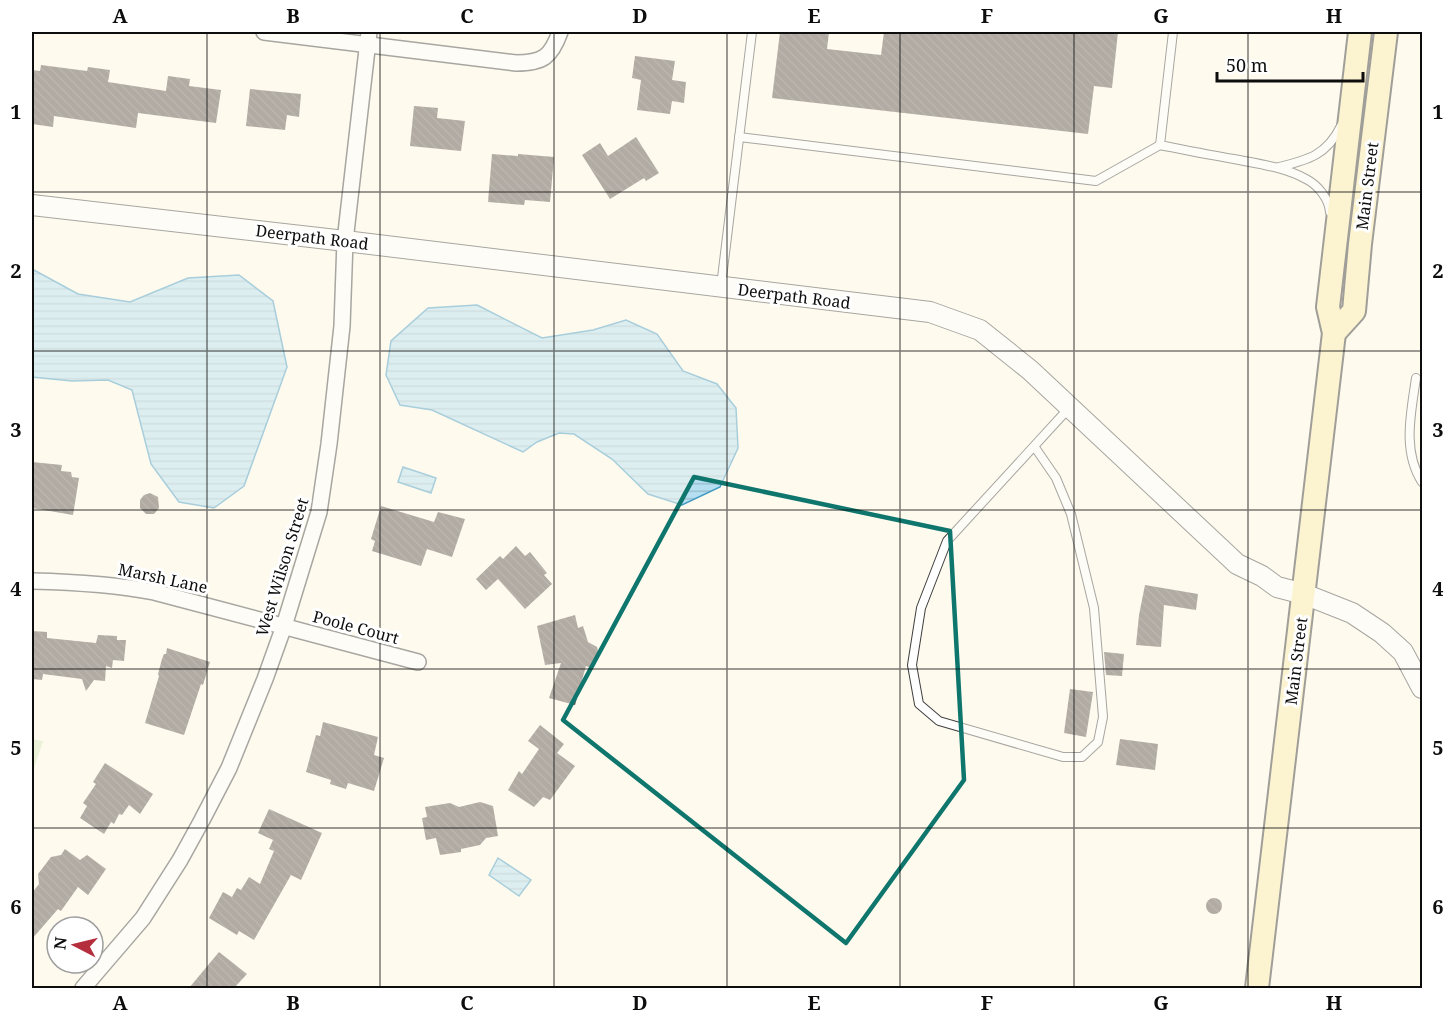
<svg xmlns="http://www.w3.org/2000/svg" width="1454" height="1020" font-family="'Noto Serif',serif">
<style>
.park{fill:url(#park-tufts)}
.water{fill:url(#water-rules);stroke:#4199c4;stroke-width:1.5}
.building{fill:url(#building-back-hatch)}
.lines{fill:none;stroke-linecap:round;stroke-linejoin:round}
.service-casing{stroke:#404040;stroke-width:10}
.minor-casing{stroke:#404040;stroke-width:18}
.tertiary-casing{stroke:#404040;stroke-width:22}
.secondary-casing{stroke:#2f2f2f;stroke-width:26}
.service{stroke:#fff;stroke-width:8}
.minor{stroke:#fff;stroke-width:15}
.tertiary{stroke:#fff;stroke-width:20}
.secondary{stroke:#faecad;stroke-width:22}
.marked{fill:none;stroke:#0f766e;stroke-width:4.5;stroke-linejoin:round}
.grid{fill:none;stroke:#0d0d0d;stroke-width:1.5;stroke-opacity:0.55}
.labels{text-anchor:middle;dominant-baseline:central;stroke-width:6;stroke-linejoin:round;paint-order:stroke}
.street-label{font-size:16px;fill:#0d0d0d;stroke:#fff}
.neatline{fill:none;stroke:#0d0d0d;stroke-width:2}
.grid-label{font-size:20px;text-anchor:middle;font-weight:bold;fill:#0d0d0d}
</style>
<defs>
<pattern id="park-tufts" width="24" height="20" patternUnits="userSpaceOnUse" patternTransform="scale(1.5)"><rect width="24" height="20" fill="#d4e6ba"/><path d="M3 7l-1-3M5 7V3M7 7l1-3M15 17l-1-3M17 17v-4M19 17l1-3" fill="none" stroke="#b5c49f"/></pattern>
<pattern id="water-rules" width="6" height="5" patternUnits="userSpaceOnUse" patternTransform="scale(1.5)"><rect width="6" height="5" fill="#b6e0f2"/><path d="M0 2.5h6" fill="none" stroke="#9bbfce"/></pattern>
<pattern id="building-back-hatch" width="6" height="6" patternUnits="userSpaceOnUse" patternTransform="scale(1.5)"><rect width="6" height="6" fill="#554d4a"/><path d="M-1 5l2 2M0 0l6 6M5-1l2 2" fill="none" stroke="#686260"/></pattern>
</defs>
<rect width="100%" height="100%" fill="#fefaee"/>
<path class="park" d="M32 739 43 741 32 774Z"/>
<g class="water">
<path d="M32 269 78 294 130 302 188 278 239 275 273 301 287 367 244 486 214 508 179 502 151 464 132 390 108 380 72 381 32 377Z"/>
<path d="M477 305 542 338 593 330 626 320 657 334 683 371 717 384 736 408 738 448 720 487 682 505 648 494 612 459 574 434 559 433 537 442 523 452 432 410 400 405 386 375 391 341 428 308Z"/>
<path d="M403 467 436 478 431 493 398 482Z"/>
<path d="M498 858 531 880 519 896 489 875Z"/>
</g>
<g class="building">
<path d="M780 32H829L827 49 881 55 884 32H1118L1112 88 1094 86 1088 134 772 98Z"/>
<path d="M635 56 675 61 672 80 686 82 684 103 672 101 670 114 637 110 641 80 632 78Z"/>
<path d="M41 65 87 71 88 67 110 70 108 82 166 91 168 76 190 79 189 86 221 90 216 123 138 113 136 128 54 116 53 127 32 124V70L40 71Z"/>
<path d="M250 89 301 94 299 117 287 115 285 130 246 126Z"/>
<path d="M414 106 438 108 437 118 465 121 461 151 410 146Z"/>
<path d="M636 137 659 173 646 181 644 178 610 199 582 155 600 143 608 156Z"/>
<path d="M492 154 518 156V154L554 157 550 202 525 200 524 205 488 202Z"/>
<path d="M32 462 62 465 61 471 71 472 72 477 79 478 73 515 32 508Z"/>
<path d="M150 493 158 497 159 508 154 514H146L140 508V500L144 495Z"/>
<path d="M381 506 434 522 438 512 465 519 452 557 427 549 421 566 372 551 375 541 371 539Z"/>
<path d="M516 546 525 556 530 552 547 573 544 575 552 584 525 609 498 579 486 590 476 579 500 556 503 559Z"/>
<path d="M1145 585 1198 594 1196 610 1164 605 1161 647 1136 645 1139 615Z"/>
<path d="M575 615 578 628 583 626 588 642 597 647 599 655 596 661 592 663 591 668 586 666 575 705 549 698 561 663 545 665 537 626Z"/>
<path d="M32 631 47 632V638L96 643 98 635 117 636V640H126L124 661 113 660 112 668 106 666 105 681 94 680 86 691 82 679 43 674 42 680 32 679Z"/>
<path d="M167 648 210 662 203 685 201 684 184 735 145 723 159 676 158 674 162 659 164 654H166Z"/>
<path d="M1104 652 1124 654 1122 676 1106 675Z"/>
<path d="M1070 689 1093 692 1086 737 1064 733Z"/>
<path d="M323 722 378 737 374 755 384 758 374 791 348 783 346 789 330 784 331 780 306 772 316 735 320 736Z"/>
<path d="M540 725 564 744 557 753 575 766 550 800 543 797 534 807 508 790 519 771 522 774 539 749 528 741Z"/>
<path d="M1120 739 1158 744 1155 770 1116 765Z"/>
<path d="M105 763 153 794 140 814 129 805 122 815 119 814 114 824 111 822 104 834 80 818 87 806 83 803 96 784 93 782Z"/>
<path d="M480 802 493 806 498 836 486 838 480 845 461 849V852L440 855 436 838 426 840 422 818 427 817 425 807 450 803 459 807Z"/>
<path d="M269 809 322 833 301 880 291 875 254 940 239 931 237 935 209 918 223 892 232 897 237 888 241 890 249 877 260 884 274 851 269 849 273 840 258 833Z"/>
<path d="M65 849 80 860 87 855 106 869 88 895 78 887 61 911 58 909 32 939V893L39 884 38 874 51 857 61 855Z"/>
<circle cx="1214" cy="906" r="8"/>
<path d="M219 952 247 974 234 988H189Z"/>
</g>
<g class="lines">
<g class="service-casing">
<g id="service">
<path d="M1173 32 1160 145C1185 150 1209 155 1234 159 1259 164 1284 167 1306 179 1318 185 1329 199 1330 212"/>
<path d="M739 137 1096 181 1160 145"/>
<path d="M1279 167C1308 160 1327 155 1341 126"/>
<path d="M721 286 752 32"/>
<path d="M1416 378C1411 413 1402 451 1422 482"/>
<path d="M1034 446 1056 478 1071 514 1094 608 1103 717 1098 742 1082 757H1063L939 721 919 704 912 665 921 608 947 541 1069 408"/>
</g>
</g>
<g class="minor-casing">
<g id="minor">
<path d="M264 32 516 63C543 63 551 57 560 32"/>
<path d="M32 581C73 582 113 584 154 592L418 662"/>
<path d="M83 988 143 918 180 860 202 820 229 768 265 679 284 626 319 512 329 444 342 326 345 241 369 32"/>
</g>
</g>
<g class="tertiary-casing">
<path id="tertiary" d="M32 205 345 241 930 312 980 330 1030 370 1237 564 1262 576 1277 587 1304 594 1352 613 1382 633 1403 652 1422 688"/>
</g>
<g class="secondary-casing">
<g id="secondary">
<path d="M1334 333 1354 311 1360 244 1386 32"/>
<path d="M1257 988 1334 333 1328 307 1360 32"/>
</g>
</g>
<use href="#service" class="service"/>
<use href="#minor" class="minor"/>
<use href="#tertiary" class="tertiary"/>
<use href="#secondary" class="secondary"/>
</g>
<path d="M0 0H1454V1020H0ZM694 477 950 531 964 780 846 943 563 720Z" fill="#fefaee" fill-opacity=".55" fill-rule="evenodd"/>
<path class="marked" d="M694 477 950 531 964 780 846 943 563 720Z"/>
<path class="grid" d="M207 32V988M380 32V988M554 32V988M727 32V988M900 32V988M1074 32V988M1248 32V988M32 192H1422M32 351H1422M32 510H1422M32 669H1422M32 828H1422"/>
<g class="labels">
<g class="street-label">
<text transform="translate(1367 186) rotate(-83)">Main Street</text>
<text transform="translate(312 237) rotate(7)">Deerpath Road</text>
<text transform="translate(794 296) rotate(7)">Deerpath Road</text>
<text transform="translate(282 567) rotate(-73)">West Wilson Street</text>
<text transform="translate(163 578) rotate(12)">Marsh Lane</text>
<text transform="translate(356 627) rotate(15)">Poole Court</text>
<text transform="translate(1296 661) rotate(-83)">Main Street</text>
</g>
</g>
<rect width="1454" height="1020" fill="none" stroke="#ffffff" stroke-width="66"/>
<g transform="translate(75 945) rotate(277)"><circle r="28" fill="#ffffff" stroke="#9e9e9e" stroke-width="1.5"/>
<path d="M0-4.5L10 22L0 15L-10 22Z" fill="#b42e3e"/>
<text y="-9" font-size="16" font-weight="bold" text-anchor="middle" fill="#0d0d0d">N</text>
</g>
<path d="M1217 72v9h146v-9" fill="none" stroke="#0d0d0d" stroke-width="3"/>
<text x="1226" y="72" font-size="18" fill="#0d0d0d" stroke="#ffffff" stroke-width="4.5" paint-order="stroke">50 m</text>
<rect x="33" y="33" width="1388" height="954" class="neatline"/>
<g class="grid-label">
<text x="120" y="23">A</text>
<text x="293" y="23">B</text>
<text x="467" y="23">C</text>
<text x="640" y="23">D</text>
<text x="814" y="23">E</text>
<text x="987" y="23">F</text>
<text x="1161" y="23">G</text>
<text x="1334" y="23">H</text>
<text x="16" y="119">1</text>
<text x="1438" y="119">1</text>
<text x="16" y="278">2</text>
<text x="1438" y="278">2</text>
<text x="16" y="437">3</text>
<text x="1438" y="437">3</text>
<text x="16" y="596">4</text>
<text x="1438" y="596">4</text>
<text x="16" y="755">5</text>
<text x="1438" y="755">5</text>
<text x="16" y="914">6</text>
<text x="1438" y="914">6</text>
<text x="120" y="1010">A</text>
<text x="293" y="1010">B</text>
<text x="467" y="1010">C</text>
<text x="640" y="1010">D</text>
<text x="814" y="1010">E</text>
<text x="987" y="1010">F</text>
<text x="1161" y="1010">G</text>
<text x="1334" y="1010">H</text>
</g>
</svg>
